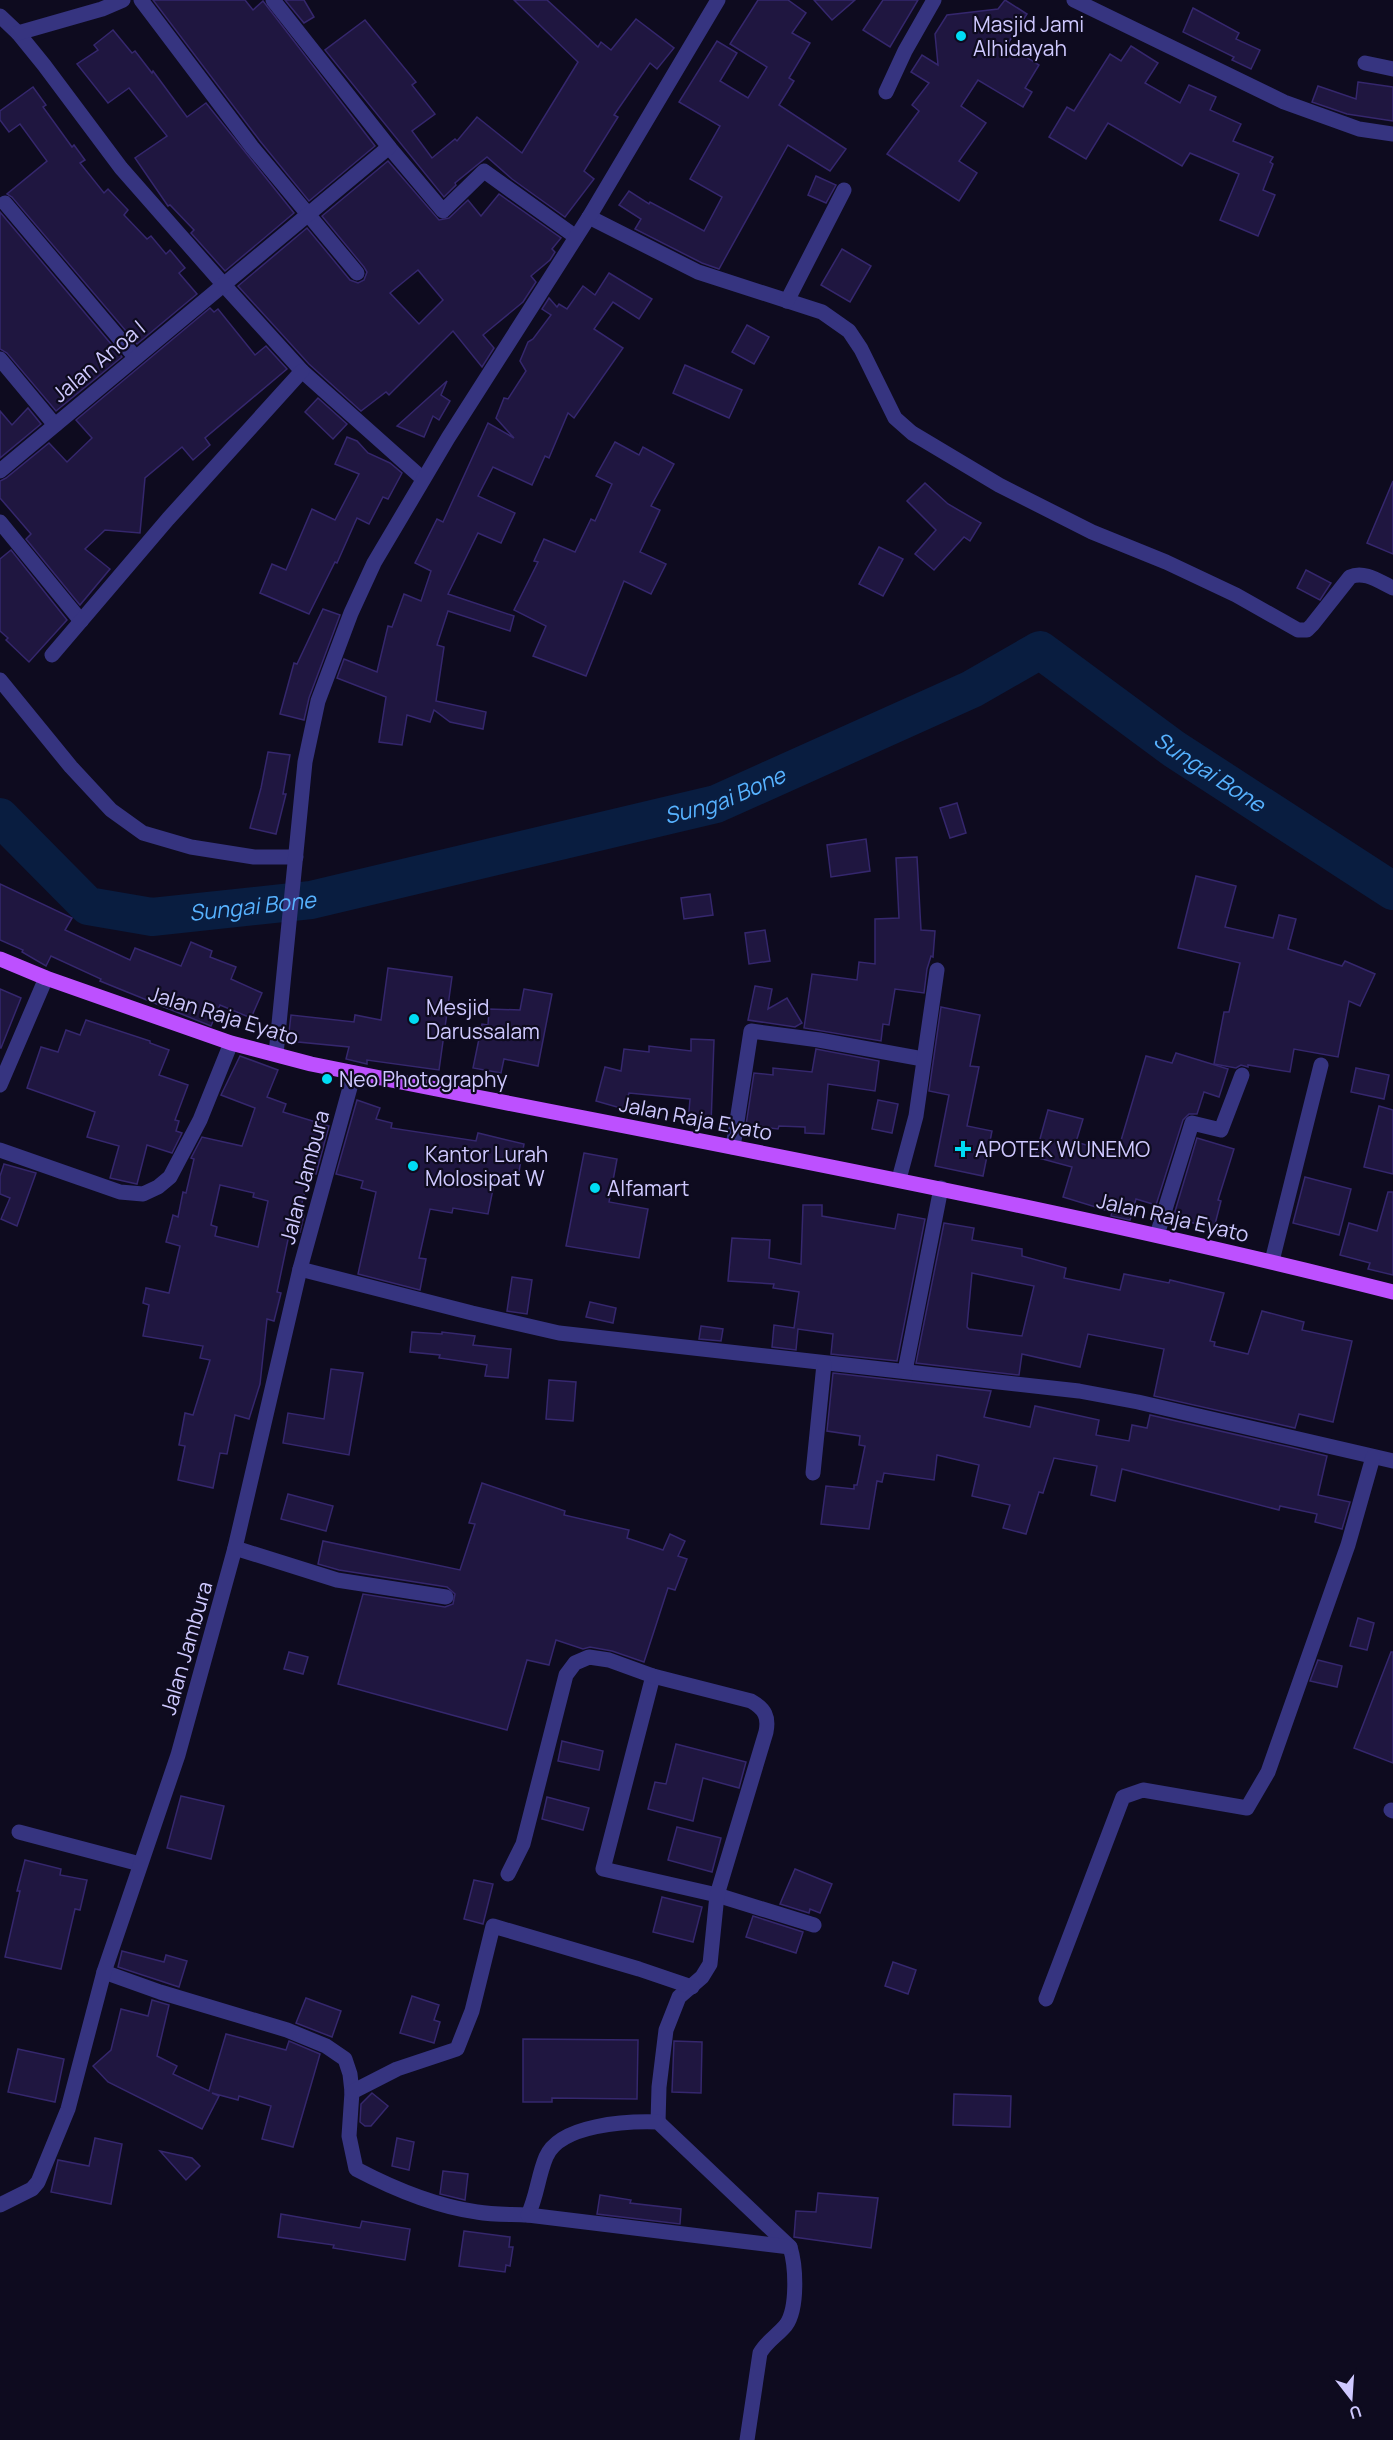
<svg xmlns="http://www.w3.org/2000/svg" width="1393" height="2440" font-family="Manrope,sans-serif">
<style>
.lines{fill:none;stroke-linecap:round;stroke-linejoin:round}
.river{stroke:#091d40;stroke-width:38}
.building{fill:#1f1640;stroke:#35276d;stroke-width:1.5;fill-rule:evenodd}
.minor{stroke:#363480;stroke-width:15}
.major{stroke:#bd50ff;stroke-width:15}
.poi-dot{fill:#00dcf4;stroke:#0e0b1f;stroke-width:2}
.labels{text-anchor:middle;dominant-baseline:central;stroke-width:4.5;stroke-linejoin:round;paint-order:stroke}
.poi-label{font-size:21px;fill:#cfc9ff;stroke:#0e0b1f;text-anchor:start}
.street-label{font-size:21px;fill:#cfc9ff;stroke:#0e0b1f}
.water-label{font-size:22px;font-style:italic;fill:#57b2ff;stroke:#0e0b1f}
</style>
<rect width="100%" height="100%" fill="#0e0b1f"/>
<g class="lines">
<path class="river" id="s1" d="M0 817 88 906 152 917 311 900 716 804 972 689 1040 650 1174 749 1393 891"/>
</g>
<g class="building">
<path d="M153 0H245L253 10 263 1 375 146 309 201 260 141Z"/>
<path d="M285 0H304L314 17 304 23Z"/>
<path d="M514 0H547L598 47 601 42 611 50 636 19 674 48 657 69 650 63 614 115 618 117 584 171 594 179 565 217 512 179 487 157 455 183 456 185 444 197 325 50 365 20 416 82 412 85 435 114 412 131 432 158 455 139 457 141 477 117 522 153 578 62Z"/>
<path d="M758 0H788L806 13 792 33 810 43 789 78 794 81 779 105 846 149 830 171 788 145 719 269 702 263 635 229 641 219 619 205 629 191 649 204 650 202 704 231 722 197 690 179 720 126 679 102 717 41 737 53 720 81 748 98 767 67 730 44Z"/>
<path d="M814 0H855L832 20Z"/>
<path d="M883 0H918L890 47 863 30Z"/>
<path d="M1005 0 1027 14 1007 45 1039 65 1025 88 1032 92 1023 107 978 80 961 106 986 123 959 161 977 173 959 201 887 154 919 111 912 105 929 83 911 72 922 55 938 65 935 34 947 15 998 9Z"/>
<path d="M1193 8 1239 33 1236 39 1260 50 1251 69 1232 60 1234 57 1183 32Z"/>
<path d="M113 30 132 53 135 51 152 73 153 71 187 117 206 103 294 213 225 271 191 233 194 230 170 205 168 206 135 158 167 136 129 88 108 103 77 64 98 50 94 45Z"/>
<path d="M1131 46 1158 63 1145 83 1180 103 1189 85 1216 97 1210 110 1241 124 1233 141 1273 157 1270 162 1273 164 1263 190 1275 195 1258 236 1220 220 1239 174 1190 153 1182 166 1108 123 1086 159 1049 137 1067 107 1074 111 1110 54 1121 61Z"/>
<path d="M1358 82 1393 87V121L1347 114 1312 102 1318 86 1356 99Z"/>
<path d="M33 87 46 105 43 107 72 147 74 145 85 160 80 163 104 193 108 189 128 210 124 215 147 239 151 236 166 254 170 250 185 268 179 273 197 294 137 344 12 197 7 194 47 161 20 124 9 132 0 120V111Z"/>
<path d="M388 161 439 220 449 218 468 200 481 216 499 194 561 238 552 249 555 252 550 260 531 276 536 282 523 302 483 335 494 348 482 367 453 331 389 395 386 392 361 411 309 364 238 286 307 228 350 280 358 283 364 280 367 272 364 267 322 216ZM418 270 443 300 419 324 390 293Z"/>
<path d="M816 176 836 185 826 203 808 195Z"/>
<path d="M0 212 122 357 56 411 7 353 0 349Z"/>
<path d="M842 249 871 266 850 302 821 285Z"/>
<path d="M609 273 652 299 639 319 613 302 594 329 623 348 574 418 568 413 549 458 545 456 532 485 493 467 478 496 515 513 501 543 478 533 448 594 514 616 510 631 448 611 437 645 444 647 436 701 486 712 483 729 450 722 434 710 430 722 407 715 402 745 379 742 386 697 337 678 344 659 377 672 388 626 392 627 404 594 421 601 431 571 415 563 437 519 443 522 488 423 514 438 496 418 504 398 508 399 526 371 520 361 528 342 533 339 551 315 542 309 549 298 557 307 559 304 567 309 583 286 595 295Z"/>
<path d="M210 308 214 312 218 309 255 355 266 346 287 369 205 438 210 445 193 460 182 447 145 478 140 533 105 530 85 549 110 569 80 605 26 539 31 534 0 498V481L6 478 49 443 67 462 92 438 76 420Z"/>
<path d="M747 325 769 337 754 364 732 352Z"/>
<path d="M685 365 742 390 729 418 673 393Z"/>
<path d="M447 381 441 395 450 401 439 420 433 416 424 437 397 426Z"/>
<path d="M318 398 347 424 333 439 305 412Z"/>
<path d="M28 408 41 424 0 458V411L12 425Z"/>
<path d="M347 437 357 441 368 453 390 463 402 473 388 499 383 497 369 524 357 518 337 563 335 562 309 614 260 593 272 564 286 570 312 509 335 520 359 474 335 464Z"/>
<path d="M615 442 639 455 643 447 674 464 651 506 660 510 640 552 666 564 651 594 624 581 586 676 533 656 546 626 514 610 538 562 534 561 544 539 575 552 591 519 595 521 612 484 596 476Z"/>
<path d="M1393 481V554L1367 543Z"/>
<path d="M925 483 948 504 981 523 970 541 964 537 934 570 915 554 936 530 907 501Z"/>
<path d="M879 547 903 559 883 596 859 584Z"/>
<path d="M11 550 67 620 29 662 6 640 8 638 0 631V559Z"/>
<path d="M1306 570 1331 583 1320 600 1297 588Z"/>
<path d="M323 609 340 615 309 698 304 720 280 714 294 663 297 664Z"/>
<path d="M268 752 290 755 283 794H286L276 834 250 828 261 788Z"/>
<path d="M957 803 966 833 950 838 940 808Z"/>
<path d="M866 839 870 871 831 877 827 845Z"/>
<path d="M917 857 921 930 935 931 933 957 931 956 927 969 924 993 895 989 889 1025 883 1024 881 1041 804 1028 812 974 857 980 859 962 875 964V919L899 918 896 858Z"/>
<path d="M1196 876 1236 886 1225 927 1273 938 1279 915 1296 919 1288 949 1342 966 1345 961 1375 974 1360 1006 1349 1001 1338 1057 1294 1049 1290 1072 1248 1065V1067L1241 1065 1236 1068 1214 1064 1224 1012H1229L1240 963 1178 948Z"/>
<path d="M0 884 72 918 65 930 130 960 135 948 181 966 191 942 212 951 210 957 236 967 231 979 262 993 251 1018 220 1005 211 1026 100 981 101 979 51 956 46 966 22 952 23 950 0 940Z"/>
<path d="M710 894 713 915 684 919 681 898Z"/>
<path d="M765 930 770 961 749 964 745 933Z"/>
<path d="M388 968 452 977 439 1070 367 1060V1064L346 1059 349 1047 288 1041 291 1015 354 1022 355 1015 381 1020Z"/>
<path d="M755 986 772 989 768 1009 787 998 802 1023 795 1027 748 1020Z"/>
<path d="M0 989 21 998 1 1048H0Z"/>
<path d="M524 989 552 994 538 1066 504 1059 501 1073 473 1068 482 1024 488 1025 489 1009 520 1010Z"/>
<path d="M941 1007 980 1015 970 1066 979 1067 967 1126 992 1131 983 1176 935 1166 949 1095 929 1091Z"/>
<path d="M86 1020 150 1041V1043L169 1050 159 1075 188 1085 175 1120 179 1121 176 1131 182 1133 172 1153 147 1145 137 1184 110 1178 119 1146 87 1137 95 1112 27 1088 41 1047 58 1052 66 1030 80 1035Z"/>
<path d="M691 1039 714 1040 711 1125 688 1123 690 1099 629 1093 624 1109 596 1101 605 1067 621 1071 624 1049 649 1052V1046L691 1051Z"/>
<path d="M816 1049 879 1061 875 1091 828 1084 824 1134 805 1133V1127L779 1126 778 1129 746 1125 754 1073 773 1075V1068L812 1072Z"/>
<path d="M1176 1053 1228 1069 1219 1097 1204 1092 1197 1114H1189L1183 1120 1156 1205 1136 1199 1130 1220 1111 1216 1112 1212 1063 1197 1072 1167 1035 1157 1048 1110 1083 1119 1076 1142 1117 1154 1146 1056 1172 1063Z"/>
<path d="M240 1056 278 1070 267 1097 286 1104 283 1112 329 1126 316 1174 310 1172 299 1214 304 1215 300 1232 290 1230 277 1292 281 1293 274 1321 267 1319 260 1384 249 1419 235 1415 227 1454 220 1453 213 1488 178 1480 185 1446 179 1445 185 1413 193 1415 210 1360 200 1358 203 1346 143 1336 149 1305 143 1303 146 1288 169 1293 180 1246 166 1242 173 1215 178 1217 183 1192 186 1193 194 1159 191 1158 202 1137 242 1146 255 1108 221 1095ZM220 1185 254 1193 253 1197 268 1201 258 1247 215 1236 217 1227 211 1225Z"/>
<path d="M1356 1068 1389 1075 1384 1099 1351 1092Z"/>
<path d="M357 1100 380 1108 376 1119 392 1123 391 1128 476 1141 478 1133 524 1144 517 1183 495 1179 488 1214 453 1208 452 1213 430 1209 419 1258 426 1259 420 1290 358 1274 376 1192 361 1188 363 1181 336 1174Z"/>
<path d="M878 1100 898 1104 892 1133 872 1129Z"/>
<path d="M1379 1106 1393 1110V1174L1364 1167Z"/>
<path d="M1197 1138 1234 1149 1218 1200 1221 1201 1214 1228 1173 1218Z"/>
<path d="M584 1153 617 1159 609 1202 648 1209 639 1258 566 1246Z"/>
<path d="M4 1164 36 1173 17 1226 1 1219 10 1198 0 1194V1176Z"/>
<path d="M1305 1177 1351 1189 1339 1235 1293 1223Z"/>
<path d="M1388 1192H1393V1275L1368 1269 1370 1263 1340 1255 1349 1223 1377 1231Z"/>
<path d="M803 1205H822V1216L895 1229 898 1214 925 1219 897 1361 831 1354 833 1334 798 1329 796 1350 772 1347 774 1325 794 1328 799 1292 773 1288 774 1284 728 1281 732 1238 770 1240 769 1258 801 1264Z"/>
<path d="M944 1223 974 1228 972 1240 1022 1249V1256L1066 1268 1064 1278 1120 1290 1124 1274 1169 1283 1170 1280 1224 1293 1210 1341 1215 1342 1214 1346 1248 1354 1262 1311 1304 1322 1302 1330 1352 1341 1333 1422 1299 1414 1295 1428 1154 1396 1164 1349 1088 1334 1080 1367 1022 1354 1019 1375 916 1363ZM972 1273 1034 1286 1022 1336 969 1329 967 1327Z"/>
<path d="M512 1277 532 1280 527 1314 507 1311Z"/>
<path d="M590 1302 616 1308 613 1323 586 1317Z"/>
<path d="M701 1326 723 1329 721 1341 699 1339Z"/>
<path d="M412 1332 442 1334V1332L475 1336 473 1345 511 1349 508 1378 485 1376 487 1365 439 1358 440 1355 410 1352Z"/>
<path d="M331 1369 363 1373 349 1455 283 1443 288 1413 324 1419Z"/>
<path d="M833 1373 991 1391 984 1417 1030 1427 1035 1406 1099 1420 1096 1435 1129 1441 1132 1425 1147 1428 1150 1415 1290 1447 1327 1456 1318 1495 1350 1502 1342 1529 1315 1522 1317 1514 1280 1506 1279 1510 1122 1469 1115 1501 1091 1495 1097 1466 1054 1458 1043 1493 1039 1492 1026 1534 1003 1528 1010 1505 972 1496 979 1465 937 1455 934 1480 884 1473 882 1482 877 1481 869 1529 821 1524 826 1486 854 1489V1485H857L865 1446 859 1445 860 1436 827 1431Z"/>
<path d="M549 1380 576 1382 573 1421 546 1419Z"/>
<path d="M482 1483 565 1511 564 1515 629 1530 627 1538 663 1550 670 1534 685 1541 678 1556 687 1559 675 1590 668 1588 644 1662 612 1651 590 1647 583 1649 556 1640 549 1665 527 1660 507 1730 338 1684 363 1594 445 1607 453 1604 455 1594 447 1587 339 1570 318 1564 323 1541 460 1570 475 1524 469 1523Z"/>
<path d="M288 1494 333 1506 326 1531 281 1519Z"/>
<path d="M1358 1618 1374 1623 1367 1650 1350 1646Z"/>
<path d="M289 1652 308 1657 303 1674 284 1669Z"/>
<path d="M1391 1652H1393V1763L1354 1748Z"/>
<path d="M1318 1660 1342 1666 1337 1687 1310 1681Z"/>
<path d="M562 1741 603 1751 599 1770 558 1761Z"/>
<path d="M676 1744 746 1762 739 1788 703 1778 693 1821 648 1809 655 1782 666 1784Z"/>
<path d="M181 1796 224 1806 211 1859 167 1848Z"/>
<path d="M547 1797 589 1808 583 1830 542 1819Z"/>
<path d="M677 1827 721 1838 712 1872 668 1860Z"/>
<path d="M25 1860 61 1869 60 1875 87 1880 80 1910 75 1909 61 1969 5 1957 20 1891H17Z"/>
<path d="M795 1869 832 1884 820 1913 810 1909 809 1913 780 1904Z"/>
<path d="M474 1880 493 1884 483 1924 464 1919Z"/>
<path d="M662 1897 702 1907 693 1942 653 1932Z"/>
<path d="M753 1916 803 1932 796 1953 746 1937Z"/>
<path d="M122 1951 164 1962 166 1955 187 1961 179 1987 118 1967Z"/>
<path d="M893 1962 916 1970 908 1994 885 1986Z"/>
<path d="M412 1996 439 2005 434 2020 440 2022 434 2043 400 2033Z"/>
<path d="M306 1998 341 2011 332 2037 296 2023Z"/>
<path d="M152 2000 169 2005 157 2056 177 2066 173 2074 209 2091 226 2034 286 2050 289 2041 320 2054 293 2147 262 2139 271 2106 239 2096 238 2100 212 2093 219 2096 202 2129 108 2082 93 2066 111 2050 121 2009 148 2016Z"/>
<path d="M523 2039 638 2040 637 2099 552 2098V2102H523Z"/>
<path d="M674 2041 702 2042 701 2093 672 2092Z"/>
<path d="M18 2049 64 2059 55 2102 8 2092Z"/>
<path d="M372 2093 388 2106 371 2126H365L360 2122 361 2104Z"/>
<path d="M954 2094 1011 2096 1010 2127 953 2125Z"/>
<path d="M95 2138 122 2144 111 2204 51 2192 58 2160 89 2166Z"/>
<path d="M397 2138 414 2142 409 2170 392 2166Z"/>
<path d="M160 2151 192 2158 200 2166 186 2180Z"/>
<path d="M443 2171 468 2174 465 2200 440 2194Z"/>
<path d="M818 2193 878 2198 871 2248 794 2237 796 2211 816 2212Z"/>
<path d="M600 2195 631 2200 630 2203 681 2209 680 2224 597 2214Z"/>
<path d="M281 2214 360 2228 362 2221 410 2229 405 2260 333 2248 334 2245 278 2237Z"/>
<path d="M464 2231 510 2237 509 2247H513L510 2266 506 2265 505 2272 459 2266Z"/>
</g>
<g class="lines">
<g class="minor">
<path d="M141 0 252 147 357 273"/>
<path d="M1074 0 1284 102 1359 129 1393 134"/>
<path d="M0 16 18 33 44 65 121 168 223 284 302 371 423 479"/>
<path d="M18 33 102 9 123 0"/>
<path d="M1365 63 1393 69"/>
<path d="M886 92 905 51 934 0"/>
<path d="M389 147 443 211 484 171 576 237"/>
<path d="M5 203 135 357"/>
<path d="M589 217 698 272 822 312 849 331 861 349 895 418 912 433 999 485 1092 532 1166 562 1236 595 1298 630H1307L1312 625 1350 577C1364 570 1380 582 1393 588"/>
<path d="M787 301 844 190"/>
<path d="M0 359 55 425"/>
<path d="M0 471 389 147 273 0"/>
<path d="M0 522 81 621"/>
<path d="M52 655 168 519 302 371"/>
<path d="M0 680 71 767 111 810 143 833 191 847 254 857H296"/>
<path d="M276 1054 305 762 318 701 351 613 374 563 448 438 589 217 718 0"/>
<path d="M0 1085 46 978"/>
<path d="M733 1147 751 1031 819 1040 923 1059"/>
<path d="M0 1150 120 1192 143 1194 158 1187 170 1177 200 1120 231 1043"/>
<path d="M899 1179 916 1116 937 970"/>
<path d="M1157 1235 1192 1123 1221 1130 1242 1075"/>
<path d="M1272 1261 1321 1065"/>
<path d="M300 1269 472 1313 559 1333 1079 1391 1138 1402 1393 1461"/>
<path d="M905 1371 941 1188"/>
<path d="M813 1473 824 1364"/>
<path d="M235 1548 337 1580 446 1597"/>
<path d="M653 1676 603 1869 717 1895 814 1925"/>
<path d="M1391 1810 1393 1811"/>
<path d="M19 1832 140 1864"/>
<path d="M508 1874 523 1844 566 1675 575 1663 589 1657 609 1660 653 1676 751 1701C765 1709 769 1717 766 1732L717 1895 710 1964 702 1977 679 1997 666 2030 659 2087 658 2122"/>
<path d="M104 1972 160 1992 287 2030 326 2046 345 2059 350 2074 352 2092 349 2136 356 2169C394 2189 434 2206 477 2212 494 2215 511 2214 528 2215 537 2196 538 2176 546 2157 560 2124 628 2121 658 2122L790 2247C796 2266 798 2308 786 2325 778 2335 767 2341 760 2353L747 2440"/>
<path d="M1046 1999 1123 1797 1143 1790 1247 1808 1268 1772 1348 1545 1373 1457"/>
<path d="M352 2092 397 2069 457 2049 472 2011 493 1926 639 1969 692 1987"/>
<path d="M0 2205 32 2189 38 2182 68 2109 104 1972 178 1755 235 1548 300 1269 354 1073"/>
<path d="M528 2215 790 2247"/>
</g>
<path class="major" d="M0 959 46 978 231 1043 311 1064C672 1137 1035 1201 1393 1292"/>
</g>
<g class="poi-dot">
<circle cx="961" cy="36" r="6"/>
<circle cx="414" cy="1019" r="6"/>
<circle cx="327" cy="1079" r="6"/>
<path d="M960 1140h6v6h6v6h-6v6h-6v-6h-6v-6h6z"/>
<circle cx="413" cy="1166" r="6"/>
<circle cx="595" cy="1188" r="6"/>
</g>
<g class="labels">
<g class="poi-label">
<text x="973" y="24">Masjid Jami<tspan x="973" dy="24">Alhidayah</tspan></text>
<text x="426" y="1007">Mesjid<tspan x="426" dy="24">Darussalam</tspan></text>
<text x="339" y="1079">Neo Photography</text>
<text x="975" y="1149">APOTEK WUNEMO</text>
<text x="425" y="1154">Kantor Lurah<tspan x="425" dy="24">Molosipat W</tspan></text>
<text x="607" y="1188">Alfamart</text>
</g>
<g class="street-label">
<text transform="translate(98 361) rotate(-40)">Jalan Anoa I</text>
<text transform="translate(224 1015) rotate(17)">Jalan Raja Eyato</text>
<text transform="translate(696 1118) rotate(11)">Jalan Raja Eyato</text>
<text transform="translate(304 1177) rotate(-75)">Jalan Jambura</text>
<text transform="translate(1173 1217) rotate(13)">Jalan Raja Eyato</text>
<text transform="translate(186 1648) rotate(-74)">Jalan Jambura</text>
</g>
<g class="water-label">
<text stroke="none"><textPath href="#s1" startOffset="1334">Sungai Bone</textPath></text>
<text stroke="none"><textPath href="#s1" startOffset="777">Sungai Bone</textPath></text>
<text stroke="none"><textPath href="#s1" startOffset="291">Sungai Bone</textPath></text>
</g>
</g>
<g transform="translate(1351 2398) rotate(163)" stroke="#0e0b1f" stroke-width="4.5" paint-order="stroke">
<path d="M0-4.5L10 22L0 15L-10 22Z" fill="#cfc9ff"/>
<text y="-9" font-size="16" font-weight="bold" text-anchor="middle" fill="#cfc9ff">U</text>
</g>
</svg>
